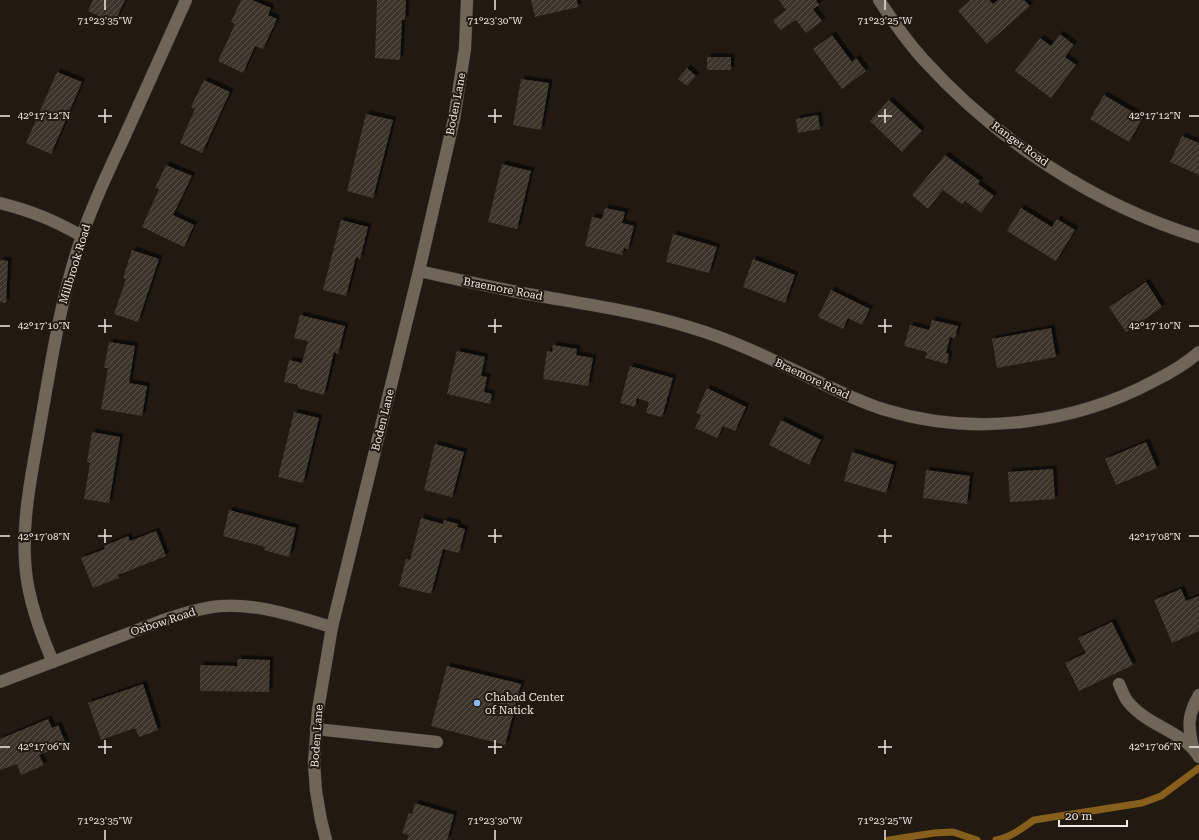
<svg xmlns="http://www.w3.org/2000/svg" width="1199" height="840" font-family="'Roboto Serif',serif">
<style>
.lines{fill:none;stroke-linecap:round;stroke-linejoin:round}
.stream{stroke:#875f1c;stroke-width:7}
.building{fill:url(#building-hatch);filter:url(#shadow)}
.minor-casing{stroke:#38332e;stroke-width:13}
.minor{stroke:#6f6659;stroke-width:12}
.ticks{fill:none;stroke:#eee9e2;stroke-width:1.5}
.poi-dot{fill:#8abafc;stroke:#221a10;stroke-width:1.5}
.labels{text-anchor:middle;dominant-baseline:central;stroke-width:4;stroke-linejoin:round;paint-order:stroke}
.street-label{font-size:11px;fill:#eee9e2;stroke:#221a10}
.poi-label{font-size:11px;fill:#eee9e2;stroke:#221a10;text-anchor:start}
.ticks-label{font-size:10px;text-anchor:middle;fill:#eee9e2;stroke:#221a10;stroke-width:4;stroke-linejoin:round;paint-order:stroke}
</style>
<defs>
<pattern id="building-hatch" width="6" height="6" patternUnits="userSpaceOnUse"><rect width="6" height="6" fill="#3e352a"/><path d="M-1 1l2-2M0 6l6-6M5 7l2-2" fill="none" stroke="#5a5249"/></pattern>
<filter id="shadow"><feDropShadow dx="3.5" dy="-3.5" stdDeviation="0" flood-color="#0009"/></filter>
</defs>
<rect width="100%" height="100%" fill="#221a10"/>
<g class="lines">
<g class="stream">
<path d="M889 840 934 833 953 832 977 840"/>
<path d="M996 840C1010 838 1022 828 1034 820L1142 803 1161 796 1199 768"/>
</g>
</g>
<g class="building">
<path d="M93 0H125L114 23 88 11Z"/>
<path d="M241 0H252L271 8 268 15 277 19 263 49 255 46 243 73 218 61 235 24 231 22Z"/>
<path d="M377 0H406L405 20H402L400 60 375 58Z"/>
<path d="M531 0H577L578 7 535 17Z"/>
<path d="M779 0H816L819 5 813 9 822 21 806 33 796 20 780 30 773 20 786 10Z"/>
<path d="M970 0H989L993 4 998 0H1024L1030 6 987 44 958 11Z"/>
<path d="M1060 34 1074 45 1065 57 1076 65 1051 98 1015 71 1040 38 1051 46Z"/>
<path d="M832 35 852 62 856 58 866 71 842 89 813 49Z"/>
<rect x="707" y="57" width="24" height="13"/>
<path d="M687 68 696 76 687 86 678 79Z"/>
<path d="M57 72 82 82 51 154 26 143Z"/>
<path d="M521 79 549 83 541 130 513 125Z"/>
<path d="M204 80 230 92 202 153 180 143 195 109 191 107Z"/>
<path d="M1104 95 1143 118 1129 142 1090 119Z"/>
<path d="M889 100 922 131 902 152 870 121Z"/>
<path d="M366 114 393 120 373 198 347 191Z"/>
<path d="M818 115 820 129 798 133 796 119Z"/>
<path d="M1182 136 1199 143V175L1170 162Z"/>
<path d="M945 155 980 181 978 184 994 196 981 213 965 201 962 204 943 190 928 209 912 195Z"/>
<path d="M502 164 531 171 517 229 488 222Z"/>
<path d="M166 165 192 176 173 215 194 225 184 247 142 227 159 189 155 188Z"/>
<path d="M605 208 625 212 622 223 634 226 628 249 624 248 622 255 585 246 592 217 602 219Z"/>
<path d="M1021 208 1052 227 1057 219 1075 230 1056 261 1007 231Z"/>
<path d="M341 220 368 227 360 259 356 257 346 296 323 290Z"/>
<path d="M673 234 717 247 709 273 666 262Z"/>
<path d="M132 250 159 259 138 322 114 314 126 279 123 278Z"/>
<path d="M753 259 795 275 785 303 743 287Z"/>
<path d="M0 260 8 261 6 303 0 302Z"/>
<path d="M1146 282 1162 307 1126 332 1109 307Z"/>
<path d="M831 290 870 309 862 325 848 318 843 329 818 317Z"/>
<path d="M300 315 345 326 338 354 334 352 324 395 298 388V385L284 382 289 360 302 363 308 341 294 338Z"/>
<path d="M932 320 958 326 955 338 950 337 946 353 949 354 947 364 925 358 927 352 904 346 910 325 929 330Z"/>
<path d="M1051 328 1056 357 997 368 992 339Z"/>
<path d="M109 342 135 346 129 383 147 386 142 416 101 409 108 368H104Z"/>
<path d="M553 345 577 349 576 355 593 358 588 386 543 379 547 351 552 352Z"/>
<path d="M457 351 485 357 481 376 487 377 484 392 492 394 490 404 447 394Z"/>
<path d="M630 366 673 378 662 417 646 413 649 402 637 398 635 407 620 403Z"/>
<path d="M707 388 746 407 735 431 723 426 717 438 695 428 701 415 696 413Z"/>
<path d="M294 412 319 418 303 483 278 477Z"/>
<path d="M781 420 821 440 809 465 769 445Z"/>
<path d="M92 432 120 437 109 503 84 499 90 463 87 462Z"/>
<path d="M1146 442 1157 468 1116 485 1105 459Z"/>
<path d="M435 444 464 452 452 497 424 490Z"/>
<path d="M852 452 894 465 886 493 844 481Z"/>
<path d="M1053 469 1055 499 1010 502 1008 472Z"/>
<path d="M926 470 970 476 967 504 923 498Z"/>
<path d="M229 510 296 528 289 557 264 550 265 547 223 536Z"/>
<path d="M421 518 443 524 444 520 458 524 457 527 465 529 459 553 443 549 431 594 399 586 406 559 410 560Z"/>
<path d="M156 531 166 556 118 575 119 578 93 588 81 558 105 549 104 546 128 536 130 541Z"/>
<path d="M1181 589 1186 601 1199 596V631L1172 643 1154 600Z"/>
<path d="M1112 622 1133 665 1079 691 1065 663 1086 653 1078 638Z"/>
<path d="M238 659 270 660 269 692 200 691V665L237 666Z"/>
<path d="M447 666 521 684 505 745 431 726Z"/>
<path d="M143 684 158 730 139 737 135 728 101 740 88 703Z"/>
<path d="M48 719 52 728 58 725 66 744 39 755 44 765 21 775 17 764 0 770V739Z"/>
<path d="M415 803 454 815 447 840H407L409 835 402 833 409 813 412 814Z"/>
</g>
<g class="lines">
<g class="minor-casing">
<g id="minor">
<path d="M879 0C892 20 906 40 922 58 996 140 1094 205 1199 237"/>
<path d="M0 203C32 211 53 220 82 236"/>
<path d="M419 271C459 280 499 289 540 296 590 305 640 312 689 327 737 341 781 364 825 385 845 394 865 404 886 410 974 437 1074 424 1154 381 1170 373 1186 364 1199 352"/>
<path d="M53 662C42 637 33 612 28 586 18 531 32 474 41 420 52 358 61 296 82 236 93 203 108 172 123 140 144 93 165 47 186 0"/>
<path d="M0 682 161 621C178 615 194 610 212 607 252 601 294 616 332 627"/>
<path d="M1119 684C1122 690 1124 698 1129 703 1149 727 1182 730 1199 757"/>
<path d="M316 729 437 742"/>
<path d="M1193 748C1188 726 1187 716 1199 695"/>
<path d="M326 840 321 820 316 791 314 763 318 710 332 627 419 271 454 119 465 49 467 0"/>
</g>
</g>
<use href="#minor" class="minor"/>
</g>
<path class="ticks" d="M105 0V10M495 0V10M885 0V10M105 109V123M495 109V123M885 109V123M0 116H10M98 116H112M488 116H502M878 116H892M1189 116H1199M105 319V333M495 319V333M885 319V333M0 326H10M98 326H112M488 326H502M878 326H892M1189 326H1199M105 529V543M495 529V543M885 529V543M0 536H10M98 536H112M488 536H502M878 536H892M1189 536H1199M105 740V754M495 740V754M885 740V754M0 747H10M98 747H112M488 747H502M878 747H892M1189 747H1199M105 830V840M495 830V840M885 830V840"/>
<circle class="poi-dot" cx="477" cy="703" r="4"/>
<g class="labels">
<g class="street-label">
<text transform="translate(456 104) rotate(-79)">Boden Lane</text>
<text transform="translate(1020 144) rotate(36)">Ranger Road</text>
<text transform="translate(75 264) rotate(-73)">Millbrook Road</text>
<text transform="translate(503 289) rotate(11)">Braemore Road</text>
<text transform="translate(812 379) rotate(25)">Braemore Road</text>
<text transform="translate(383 420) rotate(-76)">Boden Lane</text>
<text transform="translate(163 622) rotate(-18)">Oxbow Road</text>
<text transform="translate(317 736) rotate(-86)">Boden Lane</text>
</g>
<g class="poi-label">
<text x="485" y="697">Chabad Center<tspan x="485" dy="13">of Natick</tspan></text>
</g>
</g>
<g class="ticks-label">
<text x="105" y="24">71°23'35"W</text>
<text x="495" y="24">71°23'30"W</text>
<text x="885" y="24">71°23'25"W</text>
<text x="44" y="119">42°17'12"N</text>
<text x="1155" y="119">42°17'12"N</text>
<text x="44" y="329">42°17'10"N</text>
<text x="1155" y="329">42°17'10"N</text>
<text x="44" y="540">42°17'08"N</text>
<text x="1155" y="540">42°17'08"N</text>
<text x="44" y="750">42°17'06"N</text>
<text x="1155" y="750">42°17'06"N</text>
<text x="105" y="824">71°23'35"W</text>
<text x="495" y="824">71°23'30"W</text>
<text x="885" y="824">71°23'25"W</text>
</g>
<path d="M1059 820v6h68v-6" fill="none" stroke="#eee9e2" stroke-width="2"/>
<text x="1065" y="820" font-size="12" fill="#eee9e2" stroke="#221a10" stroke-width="3" paint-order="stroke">20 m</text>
</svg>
